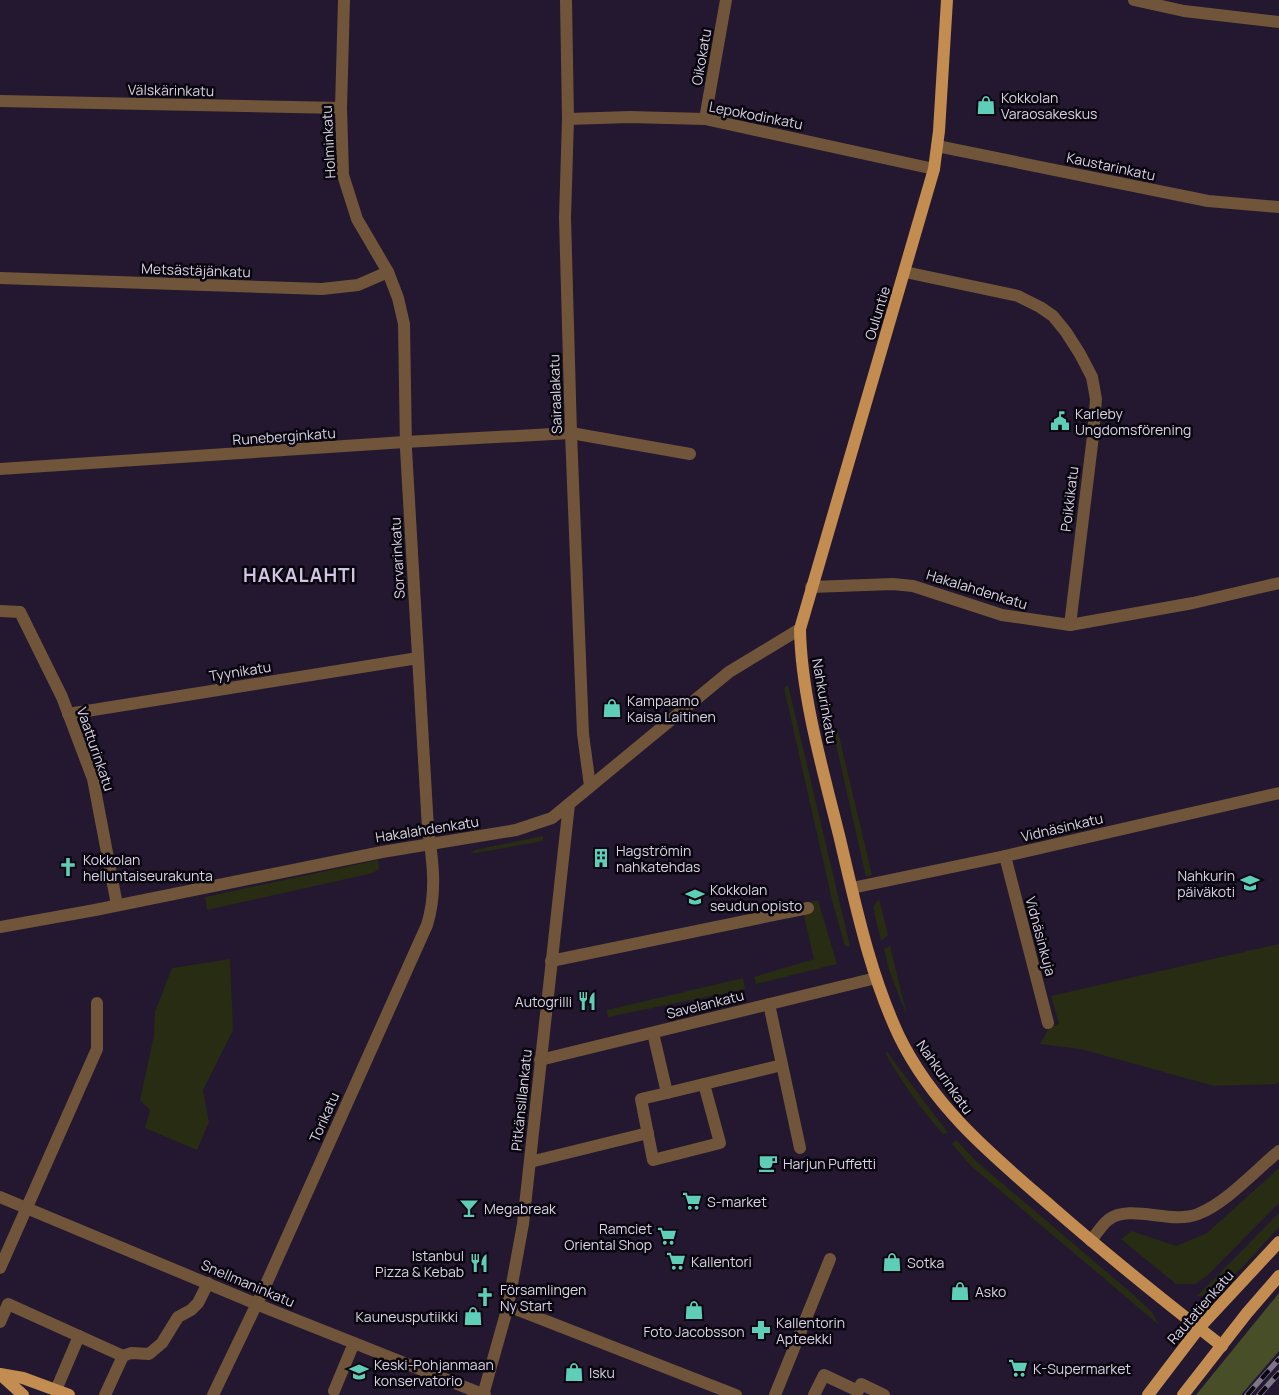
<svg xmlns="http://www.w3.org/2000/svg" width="1279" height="1395" font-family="Manrope,sans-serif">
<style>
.green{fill:#272c13}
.forest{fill:#484f28}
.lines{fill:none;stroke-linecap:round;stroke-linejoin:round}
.minor{stroke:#70553a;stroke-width:12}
.major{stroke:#c38c50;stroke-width:12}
.rail-casing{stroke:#7d7588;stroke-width:5.5}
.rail{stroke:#0a0610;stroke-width:4;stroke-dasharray:11;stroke-linecap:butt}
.labels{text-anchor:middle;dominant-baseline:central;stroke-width:5;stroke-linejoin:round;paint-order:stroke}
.street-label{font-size:14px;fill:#d9d3e3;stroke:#0a0610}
.poi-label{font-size:14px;fill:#d9d3e3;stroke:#0a0610;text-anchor:start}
.district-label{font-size:19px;font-weight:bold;letter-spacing:1px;fill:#d1c5e4;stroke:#0a0610}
</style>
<rect width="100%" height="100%" fill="#23182f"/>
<g class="green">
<path d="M788 685 850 946H845L832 900 784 688Z"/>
<path d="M833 731 838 732 872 875 866 877Z"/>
<path d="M543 836V841L470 854 475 850Z"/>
<path d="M378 860 379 869 373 873 207 910 205 897Z"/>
<path d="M879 899 888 935 881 941 873 907Z"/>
<path d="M818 900 837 964 756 984 754 977 814 959 803 912 812 910 809 902Z"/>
<path d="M1279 944V1082L1276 1084 1214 1086 1081 1049 1040 1044 1049 1028 1059 1024 1051 996Z"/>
<path d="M890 946 907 1016 889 970 884 949Z"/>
<path d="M230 959 233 1030 203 1090 209 1122 197 1150 145 1128 150 1110 140 1100 154 1035 155 1012 172 968Z"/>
<path d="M743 978 745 989 608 1017 607 1010Z"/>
<path d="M887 1052 948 1133 943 1134C921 1109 902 1083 886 1054Z"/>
<path d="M956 1140 976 1161 1128 1290 1152 1312 1159 1325 971 1166 952 1144Z"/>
<path d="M1279 1168V1203L1207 1276 1195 1284H1176L1121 1239 1132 1231 1176 1246 1207 1233Z"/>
<path d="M1279 1213V1227C1264 1242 1218 1301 1197 1296Z"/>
</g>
<path class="forest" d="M1279 1293V1351L1241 1395H1196Z"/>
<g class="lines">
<g class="minor">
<path d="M566 0 568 119 565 218 571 433 583 734 590 786"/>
<path d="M1134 0 1184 11 1279 22"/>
<path d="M0 101 341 108"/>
<path d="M568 119 630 117 705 119 934 169"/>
<path d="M705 119 726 0"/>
<path d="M937 146 1208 201 1279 207"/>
<path d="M905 272 1018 296 1040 307 1053 316 1066 332 1080 354 1092 377 1096 399 1093 436 1070 625"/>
<path d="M0 278 322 289 358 285 388 272"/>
<path d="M0 469 405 442 571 433 690 454"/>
<path d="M811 587 893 584 913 586 1002 615 1070 625 1193 603 1279 583"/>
<path d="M0 611 20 612 62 697 93 779 117 905"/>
<path d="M68 714 418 658"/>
<path d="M1005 856 1048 1023"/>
<path d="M852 888 1005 856 1279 793"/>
<path d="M0 927 95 910 382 852 516 830 552 818 729 672 800 629"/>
<path d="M551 961 808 908"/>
<path d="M769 1004 800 1148"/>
<path d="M653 1033 667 1093 641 1099 653 1160 720 1143 704 1084"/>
<path d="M540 1060 876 978"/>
<path d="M667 1093 782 1065"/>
<path d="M530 1162 648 1133"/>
<path d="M0 1197 266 1308 485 1395"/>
<path d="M1091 1241C1096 1234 1102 1225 1108 1220 1130 1203 1171 1225 1198 1214 1226 1203 1255 1171 1279 1151"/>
<path d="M0 1268 97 1049V1003"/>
<path d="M508 1306 736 1395"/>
<path d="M0 1322 8 1304 123 1356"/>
<path d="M56 1390 79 1336"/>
<path d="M334 1391 354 1343"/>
<path d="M105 1395 123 1356 131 1353 149 1354 162 1343 178 1317 191 1310 198 1303 208 1283"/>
<path d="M213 1395 262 1293 427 925C437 893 433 862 428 829L406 449 404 324 398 298 388 272 357 219 343 175 341 108 344 0"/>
<path d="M483 1395 508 1306 523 1224 569 804"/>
<path d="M775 1395 830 1259"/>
<path d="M814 1395 824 1375 858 1391 861 1384 884 1395"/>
</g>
<g class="major">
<path d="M947 0 939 131 934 169 800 629C801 694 823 771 839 835 855 902 869 972 899 1036 934 1108 993 1156 1052 1207 1107 1255 1164 1301 1222 1346"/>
<path d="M0 1374 23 1378 69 1395"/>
<path d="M1 1375 23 1395"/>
<path d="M1148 1395 1199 1328 1279 1242"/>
<path d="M1183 1395 1247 1313 1279 1276"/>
</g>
<g class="rail-casing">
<g id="rail">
<path d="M1247 1395 1279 1359"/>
<path d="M1259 1395 1279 1373"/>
</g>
</g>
<use href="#rail" class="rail"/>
</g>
<defs>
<g id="shop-bare" transform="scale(1.5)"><path d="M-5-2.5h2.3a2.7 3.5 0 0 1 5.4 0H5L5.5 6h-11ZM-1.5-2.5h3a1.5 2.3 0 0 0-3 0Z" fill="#5eceb8" stroke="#0a0610" stroke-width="2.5" paint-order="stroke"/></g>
<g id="civic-bare" transform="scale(1.5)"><path d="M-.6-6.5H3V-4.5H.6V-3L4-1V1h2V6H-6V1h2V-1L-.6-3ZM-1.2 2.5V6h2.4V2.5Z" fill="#5eceb8" stroke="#0a0610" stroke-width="2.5" paint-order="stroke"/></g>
<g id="building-bare" transform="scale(1.5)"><path d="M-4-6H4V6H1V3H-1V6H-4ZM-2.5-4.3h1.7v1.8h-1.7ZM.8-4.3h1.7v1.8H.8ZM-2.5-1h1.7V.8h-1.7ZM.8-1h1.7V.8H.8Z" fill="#5eceb8" stroke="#0a0610" stroke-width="2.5" paint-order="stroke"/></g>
<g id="church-bare" transform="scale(1.5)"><path d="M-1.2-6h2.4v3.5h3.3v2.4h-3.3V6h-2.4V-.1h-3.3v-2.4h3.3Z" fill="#5eceb8" stroke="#0a0610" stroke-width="2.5" paint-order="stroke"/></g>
<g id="school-bare" transform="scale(1.5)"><path d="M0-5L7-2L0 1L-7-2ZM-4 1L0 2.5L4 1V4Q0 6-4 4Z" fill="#5eceb8" stroke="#0a0610" stroke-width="2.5" paint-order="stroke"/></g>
<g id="restaurant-bare" transform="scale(1.5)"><path d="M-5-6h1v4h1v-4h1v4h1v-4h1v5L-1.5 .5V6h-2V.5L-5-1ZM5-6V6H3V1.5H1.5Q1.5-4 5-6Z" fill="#5eceb8" stroke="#0a0610" stroke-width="2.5" paint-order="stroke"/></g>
<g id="cafe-bare" transform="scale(1.5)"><path d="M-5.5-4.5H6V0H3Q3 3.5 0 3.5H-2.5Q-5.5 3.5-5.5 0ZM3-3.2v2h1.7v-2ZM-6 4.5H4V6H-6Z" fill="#5eceb8" stroke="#0a0610" stroke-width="2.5" paint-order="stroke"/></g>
<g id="supermarket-bare" transform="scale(1.5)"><path d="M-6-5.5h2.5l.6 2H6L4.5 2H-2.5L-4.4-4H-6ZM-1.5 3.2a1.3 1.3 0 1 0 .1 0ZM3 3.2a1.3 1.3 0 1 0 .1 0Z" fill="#5eceb8" stroke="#0a0610" stroke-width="2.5" paint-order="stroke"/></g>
<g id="bar-bare" transform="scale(1.5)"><path d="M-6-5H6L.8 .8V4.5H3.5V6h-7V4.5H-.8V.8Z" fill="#5eceb8" stroke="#0a0610" stroke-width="2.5" paint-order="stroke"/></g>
<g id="pharmacy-bare" transform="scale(1.5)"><path d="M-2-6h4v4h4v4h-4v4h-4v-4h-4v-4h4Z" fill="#5eceb8" stroke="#0a0610" stroke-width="2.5" paint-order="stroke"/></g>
</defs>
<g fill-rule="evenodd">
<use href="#shop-bare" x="986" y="105"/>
<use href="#civic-bare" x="1060" y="421"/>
<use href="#shop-bare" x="612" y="708"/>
<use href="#building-bare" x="601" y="858"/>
<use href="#church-bare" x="68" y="867"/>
<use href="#school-bare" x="1250" y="883"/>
<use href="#school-bare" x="695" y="897"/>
<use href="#restaurant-bare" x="587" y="1001"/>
<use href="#cafe-bare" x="768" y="1163"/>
<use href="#supermarket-bare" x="692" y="1201"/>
<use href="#bar-bare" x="469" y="1208"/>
<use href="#supermarket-bare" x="667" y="1236"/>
<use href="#supermarket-bare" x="676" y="1261"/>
<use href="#shop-bare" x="892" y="1262"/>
<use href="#restaurant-bare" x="479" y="1263"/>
<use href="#shop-bare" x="960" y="1291"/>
<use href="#church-bare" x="485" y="1297"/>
<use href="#shop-bare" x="694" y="1310"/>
<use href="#shop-bare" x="473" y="1316"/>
<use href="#pharmacy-bare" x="761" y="1330"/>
<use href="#supermarket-bare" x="1018" y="1368"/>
<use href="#school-bare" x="359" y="1372"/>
<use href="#shop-bare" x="574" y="1372"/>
</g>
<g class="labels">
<g class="street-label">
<text transform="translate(701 57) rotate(-80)">Oikokatu</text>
<text transform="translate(171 90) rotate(1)">Välskärinkatu</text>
<text transform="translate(756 115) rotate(11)">Lepokodinkatu</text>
<text transform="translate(328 142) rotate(-93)">Holminkatu</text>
<text transform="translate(1111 166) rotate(12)">Kaustarinkatu</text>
<text transform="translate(196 270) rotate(2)">Metsästäjänkatu</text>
<text transform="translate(877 313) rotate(-73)">Ouluntie</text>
<text transform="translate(555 394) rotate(-92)">Sairaalakatu</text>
<text transform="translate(284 436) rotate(-4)">Runeberginkatu</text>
<text transform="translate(1069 499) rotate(-83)">Poikkikatu</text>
<text transform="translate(397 558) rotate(-93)">Sorvarinkatu</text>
<text transform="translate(977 589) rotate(17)">Hakalahdenkatu</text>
<text transform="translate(240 671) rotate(-9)">Tyynikatu</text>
<text transform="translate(825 701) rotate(80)">Nahkurinkatu</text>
<text transform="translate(96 749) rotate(71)">Vaatturinkatu</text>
<text transform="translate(1062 827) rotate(-13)">Vidnäsinkatu</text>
<text transform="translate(427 829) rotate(-9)">Hakalahdenkatu</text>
<text transform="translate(1041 936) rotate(75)">Vidnäsinkuja</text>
<text transform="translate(705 1004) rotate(-14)">Savelankatu</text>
<text transform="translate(945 1077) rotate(55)">Nahkurinkatu</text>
<text transform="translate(521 1100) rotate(-84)">Pitkänsillankatu</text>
<text transform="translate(324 1117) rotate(-66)">Torikatu</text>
<text transform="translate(248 1283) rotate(23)">Snellmaninkatu</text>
<text transform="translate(1200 1307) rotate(-49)">Rautatienkatu</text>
</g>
<g class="poi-label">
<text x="1001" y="97">Kokkolan<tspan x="1001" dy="16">Varaosakeskus</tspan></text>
<text x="1075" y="413">Karleby<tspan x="1075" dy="16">Ungdomsförening</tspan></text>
<text x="627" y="700">Kampaamo<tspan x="627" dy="16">Kaisa Laitinen</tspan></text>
<text x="616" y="850">Hagströmin<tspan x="616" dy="16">nahkatehdas</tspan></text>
<text x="83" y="859">Kokkolan<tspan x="83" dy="16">helluntaiseurakunta</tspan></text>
<text x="1235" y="875" text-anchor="end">Nahkurin<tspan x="1235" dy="16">päiväkoti</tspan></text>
<text x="710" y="889">Kokkolan<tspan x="710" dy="16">seudun opisto</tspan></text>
<text x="572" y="1001" text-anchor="end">Autogrilli</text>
<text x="783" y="1163">Harjun Puffetti</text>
<text x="707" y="1201">S-market</text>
<text x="484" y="1208">Megabreak</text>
<text x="652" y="1228" text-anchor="end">Ramciet<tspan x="652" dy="16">Oriental Shop</tspan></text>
<text x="464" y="1255" text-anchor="end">Istanbul<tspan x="464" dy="16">Pizza &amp; Kebab</tspan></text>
<text x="691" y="1261">Kallentori</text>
<text x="907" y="1262">Sotka</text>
<text x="500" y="1289">Församlingen<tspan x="500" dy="16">Ny Start</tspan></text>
<text x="975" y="1291">Asko</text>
<text x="458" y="1316" text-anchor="end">Kauneusputiikki</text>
<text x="776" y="1322">Kallentorin<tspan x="776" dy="16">Apteekki</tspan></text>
<text x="694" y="1331" text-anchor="middle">Foto Jacobsson</text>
<text x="374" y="1364">Keski-Pohjanmaan<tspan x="374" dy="16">konservatorio</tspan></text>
<text x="1033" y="1368">K-Supermarket</text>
<text x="589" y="1372">Isku</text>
</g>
<g class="district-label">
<text x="300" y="575">HAKALAHTI</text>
</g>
</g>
</svg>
